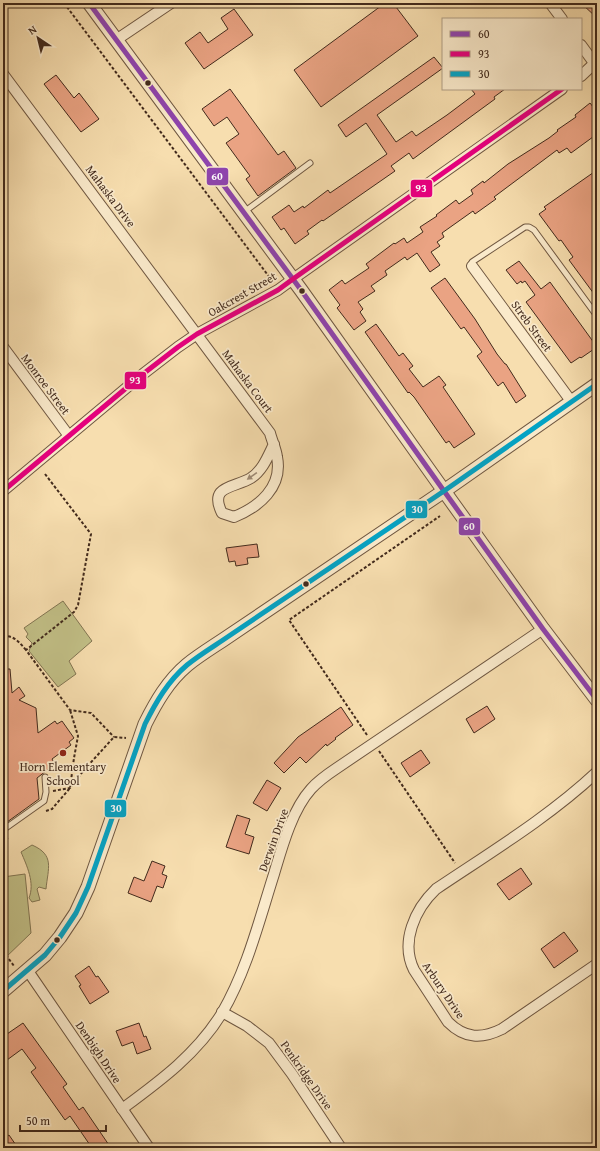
<svg xmlns="http://www.w3.org/2000/svg" width="600" height="1151" font-family="'Gentium Book Plus',serif">
<style>
.green{fill:#c2c087;stroke:#827552}
.building{fill:#eaa383;stroke:#422a1c}
.lines{fill:none;stroke-linecap:round;stroke-linejoin:round}
.service-casing{stroke:#6f5741;stroke-width:7}
.minor-casing{stroke:#6f5741;stroke-width:12}
.tertiary-casing{stroke:#6f5741;stroke-width:15}
.path{stroke:#422a1c;stroke-width:2;stroke-dasharray:3 2;stroke-linecap:butt}
.service{stroke:#faeacb;stroke-width:5}
.minor{stroke:#faeacb;stroke-width:10}
.tertiary{stroke:#faeacb;stroke-width:13}
.bus-1-casing{stroke:#faeacb;stroke-width:8}
.bus-2-casing{stroke:#faeacb;stroke-width:8}
.bus-3-casing{stroke:#faeacb;stroke-width:8}
.bus-1{stroke:#8e44ad;stroke-width:5}
.bus-2{stroke:#e5007d;stroke-width:5}
.bus-3{stroke:#03a3c5;stroke-width:5}
.oneway{fill:#9e8a74}
.bus-dot{fill:#422a1c;stroke:#faeacb;stroke-width:1.5}
.poi-dot{fill:#8f2418;stroke:#faeacb;stroke-width:1.5}
.labels{text-anchor:middle;dominant-baseline:central;stroke-width:3.5;stroke-linejoin:round;paint-order:stroke}
.street-label{font-size:12px;fill:#422a1c;stroke:#faeacb}
.poi-label{font-size:12px;fill:#422a1c;stroke:#faeacb}
.line-badge{stroke:#faeacb;stroke-width:1.5}
.badge-label{font-size:11px;text-anchor:middle;font-weight:bold;fill:#fff}
</style>
<rect width="100%" height="100%" fill="#f7deaf"/>
<filter id="stains"><feTurbulence type="fractalNoise" baseFrequency=".005" numOctaves="4"/><feColorMatrix values="0 0 0 0 .2 0 0 0 0 .09 0 0 0 0 .02 0 0 0 .5 -.17"/></filter>
<radialGradient id="worn" r=".72"><stop offset=".6" stop-color="#630" stop-opacity="0"/><stop offset="1" stop-color="#630" stop-opacity=".3"/></radialGradient>
<g class="green">
<path d="M63 601 92 641 69 661 76 674 58 687 29 651 32 643 26 637 28 634 24 628Z"/>
<path d="M32 845C55 855 48 868 46 889L39 887 37 889 40 900 32 902 29 898C35 883 27 866 21 852Z"/>
<path d="M25 874 31 933 3 960V877Z"/>
</g>
<g class="building">
<path d="M385 3H393L418 36 321 107 294 70Z"/>
<path d="M581 3H597V18Z"/>
<path d="M234 9 253 35 204 69 185 43 200 32 208 43 228 29 221 18Z"/>
<path d="M434 57 443 68 377 115 396 142 412 131 416 136 447 115 475 94 471 89H505L494 97 495 99 413 159 409 153 391 166 395 171 323 221 322 220 307 231 309 234 295 244 284 228 281 230 272 217 289 205 294 212 303 206 304 208 328 190 330 193 387 154 366 123 346 137 338 125Z"/>
<path d="M56 75 74 98 79 93 99 119 81 132 44 84Z"/>
<path d="M230 89 278 155 284 151 296 168 258 196 246 179 250 176 226 143 239 134 227 117 214 126 202 109Z"/>
<path d="M590 103 597 112V134L571 153 567 148 559 153 557 150 494 197 496 199 475 214 473 211 442 233 444 237 437 242 440 246 431 252 440 265 430 272 417 253 407 260 405 257 385 271 387 275 371 286 375 291 358 302 363 309 360 312 366 321 354 330 337 308 340 305 329 290 342 280 345 284 369 268 366 264 394 243 395 244 404 238 407 243 423 232 420 227 437 216 436 215 456 200 459 204 473 194 471 190 483 181 484 183 508 164 549 138 558 131 557 130 576 117 575 115Z"/>
<path d="M597 170V298L569 260 573 257 561 240 559 241 539 214 546 209 544 207Z"/>
<path d="M519 261 541 289 550 282 597 347 581 358 580 357 571 363 526 302 535 295 525 281 522 283 521 281 517 284 506 270Z"/>
<path d="M445 278 475 319 497 354 505 364H506L526 396 516 403 503 382 498 386 477 356 482 352 464 327 461 329 431 288Z"/>
<path d="M376 324 399 356 403 353 413 366 409 369 423 387 439 376 446 385 443 387 475 434 454 448 449 441 446 443 414 397 409 392 408 393 365 332Z"/>
<path d="M257 544 259 557 247 558 248 564 236 566 235 561 229 562 226 548Z"/>
<path d="M3 669H10L12 693 19 687 25 696 19 700 36 708 38 733 55 721 57 724 62 721 74 738 69 742 71 745 52 759 55 764 37 778 39 799 3 825Z"/>
<path d="M487 706 495 719 474 733 466 719Z"/>
<path d="M341 707 353 725 335 738 336 739 327 746 326 744 306 763 300 757 284 773 274 763 298 737Z"/>
<path d="M421 750 430 763 410 777 401 763Z"/>
<path d="M267 780 281 788 267 811 253 803Z"/>
<path d="M237 815 250 819 245 834 254 837 249 854 226 847Z"/>
<path d="M152 861 165 866 162 874 167 876 163 888 157 886 151 902 128 893 134 877 144 881Z"/>
<path d="M521 868 532 884 509 900 497 884Z"/>
<path d="M564 932 578 951 554 968 541 949Z"/>
<path d="M89 966 96 977 98 976 109 992 90 1004 79 986 81 985 75 976Z"/>
<path d="M23 1023 67 1084 63 1087 79 1110 83 1107 111 1148H92L70 1116 65 1120 31 1072 36 1068 22 1049 7 1060 3 1054V1039L8 1035 7 1034Z"/>
<path d="M139 1023 144 1037 146 1036 151 1049 137 1054 133 1042 122 1046 116 1031Z"/>
<path d="M9 1135 18 1148H3V1139Z"/>
</g>
<g class="lines">
<g class="service-casing">
<g id="service">
<path d="M244 212 310 163"/>
<path d="M472 266V262L525 227H529L534 230 597 316"/>
<path d="M3 830 44 801 46 792 45 777"/>
</g>
</g>
<g class="minor-casing">
<g id="minor">
<path d="M550 3 562 19"/>
<path d="M116 40 171 3"/>
<path d="M581 45 597 67"/>
<path d="M3 74 270 433C272 441 276 449 277 457 283 487 259 507 234 517L222 513C208 485 235 488 251 478 263 470 268 456 274 444"/>
<path d="M581 76 597 61"/>
<path d="M472 266 571 401"/>
<path d="M3 347 69 436"/>
<path d="M3 491 143 374 178 347 197 334 278 290 293 279 562 89"/>
<path d="M597 772C549 817 491 852 436 889 415 909 400 942 414 970L448 1022C465 1039 482 1039 502 1029L597 964"/>
<path d="M28 971 149 1148"/>
<path d="M222 1012 247 1026 269 1043 292 1074 341 1148"/>
<path d="M122 1109C160 1081 197 1054 222 1013 247 970 259 921 274 874 282 847 292 810 311 789 318 781 328 774 337 768L543 629"/>
</g>
</g>
<g class="tertiary-casing">
<g id="tertiary">
<path d="M89 3 301 290 444 491 543 629 597 700"/>
<path d="M3 991 45 955 60 937 76 913 88 887 145 724C156 702 168 681 187 665 198 656 211 648 223 640L444 491 597 384"/>
</g>
</g>
<g class="path">
<path d="M64 3 273 282"/>
<path d="M45 474 91 534 78 605 74 612 26 650 70 710 91 713 114 737"/>
<path d="M3 636C14 635 20 643 26 650"/>
<path d="M367 735 289 620 440 516"/>
<path d="M379 751 455 863"/>
<path d="M53 791 70 788 84 770 114 737 126 738"/>
<path d="M46 811 52 809 70 788 74 758 78 736 70 710"/>
<path d="M3 850 8 836"/>
<path d="M3 951 14 966"/>
</g>
<use href="#service" class="service"/>
<use href="#minor" class="minor"/>
<use href="#tertiary" class="tertiary"/>
<g class="bus-1-casing">
<path id="bus-1" d="M89 3 301 290 444 491 543 629 597 700"/>
</g>
<g class="bus-2-casing">
<path id="bus-2" d="M3 491 143 374 178 347 197 334 278 290 293 279 562 89"/>
</g>
<g class="bus-3-casing">
<path id="bus-3" d="M3 991 45 955 60 937 76 913 88 887 145 724C156 702 168 681 187 665 198 656 211 648 223 640L444 491 597 384"/>
</g>
<use href="#bus-1" class="bus-1"/>
<use href="#bus-2" class="bus-2"/>
<use href="#bus-3" class="bus-3"/>
</g>
<defs><path id="oneway-solid" d="M-6-.8H1V-3.2L6.5 0L1 3.2V.8H-6Z"/></defs>
<use class="oneway" href="#oneway-solid" transform="translate(252 476) rotate(145)"/>
<g class="bus-dot">
<circle cx="148" cy="83" r="3.5"/>
<circle cx="302" cy="291" r="3.5"/>
<circle cx="306" cy="584" r="3.5"/>
<circle cx="57" cy="940" r="3.5"/>
</g>
<circle class="poi-dot" cx="63" cy="753" r="4"/>
<g class="labels">
<g class="street-label">
<text transform="translate(111 196) rotate(53)">Mahaska Drive</text>
<text transform="translate(242 294) rotate(-30)">Oakcrest Street</text>
<text transform="translate(532 326) rotate(54)">Streb Street</text>
<text transform="translate(248 381) rotate(53)">Mahaska Court</text>
<text transform="translate(46 384) rotate(53)">Monroe Street</text>
<text transform="translate(273 840) rotate(-70)">Derwin Drive</text>
<text transform="translate(444 990) rotate(56)">Arbury Drive</text>
<text transform="translate(99 1052) rotate(56)">Denbigh Drive</text>
<text transform="translate(307 1075) rotate(55)">Penkridge Drive</text>
</g>
<g class="poi-label">
<text x="63" y="766">Horn Elementary<tspan x="63" dy="14">School</tspan></text>
</g>
</g>
<g class="line-badge">
<rect x="206" y="167" width="23" height="19" rx="4" fill="#8e44ad"/>
<rect x="410" y="179" width="23" height="19" rx="4" fill="#e5007d"/>
<rect x="124" y="371" width="23" height="19" rx="4" fill="#e5007d"/>
<rect x="405" y="500" width="23" height="19" rx="4" fill="#03a3c5"/>
<rect x="458" y="517" width="23" height="19" rx="4" fill="#8e44ad"/>
<rect x="104" y="799" width="23" height="19" rx="4" fill="#03a3c5"/>
</g>
<g class="badge-label">
<text x="217" y="180">60</text>
<text x="421" y="192">93</text>
<text x="135" y="384">93</text>
<text x="417" y="513">30</text>
<text x="469" y="530">60</text>
<text x="116" y="812">30</text>
</g>
<rect width="600" height="1151" fill="none" stroke="#f7deaf" stroke-width="16"/>
<rect x="4" y="4" width="592" height="1143" fill="none" stroke="#422a1c" stroke-width="2"/>
<rect x="8" y="8" width="584" height="1135" fill="none" stroke="#422a1c"/>
<rect x="442" y="18" width="140" height="72" fill="#faeacb" stroke="#b09d85"/>
<rect x="450" y="31" width="20" height="6" fill="#8e44ad" stroke="#b09d85"/>
<text x="478" y="38" font-size="12" fill="#422a1c">60</text>
<rect x="450" y="51" width="20" height="6" fill="#e5007d" stroke="#b09d85"/>
<text x="478" y="58" font-size="12" fill="#422a1c">93</text>
<rect x="450" y="71" width="20" height="6" fill="#03a3c5" stroke="#b09d85"/>
<text x="478" y="78" font-size="12" fill="#422a1c">30</text>
<g transform="translate(38 38) rotate(325)" stroke="#faeacb" stroke-width="3" paint-order="stroke">
<path d="M0-3L7 15L0 10L-7 15Z" fill="#422a1c"/>
<text y="-6" font-size="11" font-weight="bold" text-anchor="middle" fill="#422a1c">N</text>
</g>
<path d="M20 1125v6h86v-6" fill="none" stroke="#422a1c" stroke-width="2"/>
<text x="26" y="1125" font-size="12" fill="#422a1c" stroke="#faeacb" stroke-width="3" paint-order="stroke">50 m</text>
<rect width="100%" height="100%" filter="url(#stains)"/>
<rect width="100%" height="100%" fill="url(#worn)"/>
</svg>
